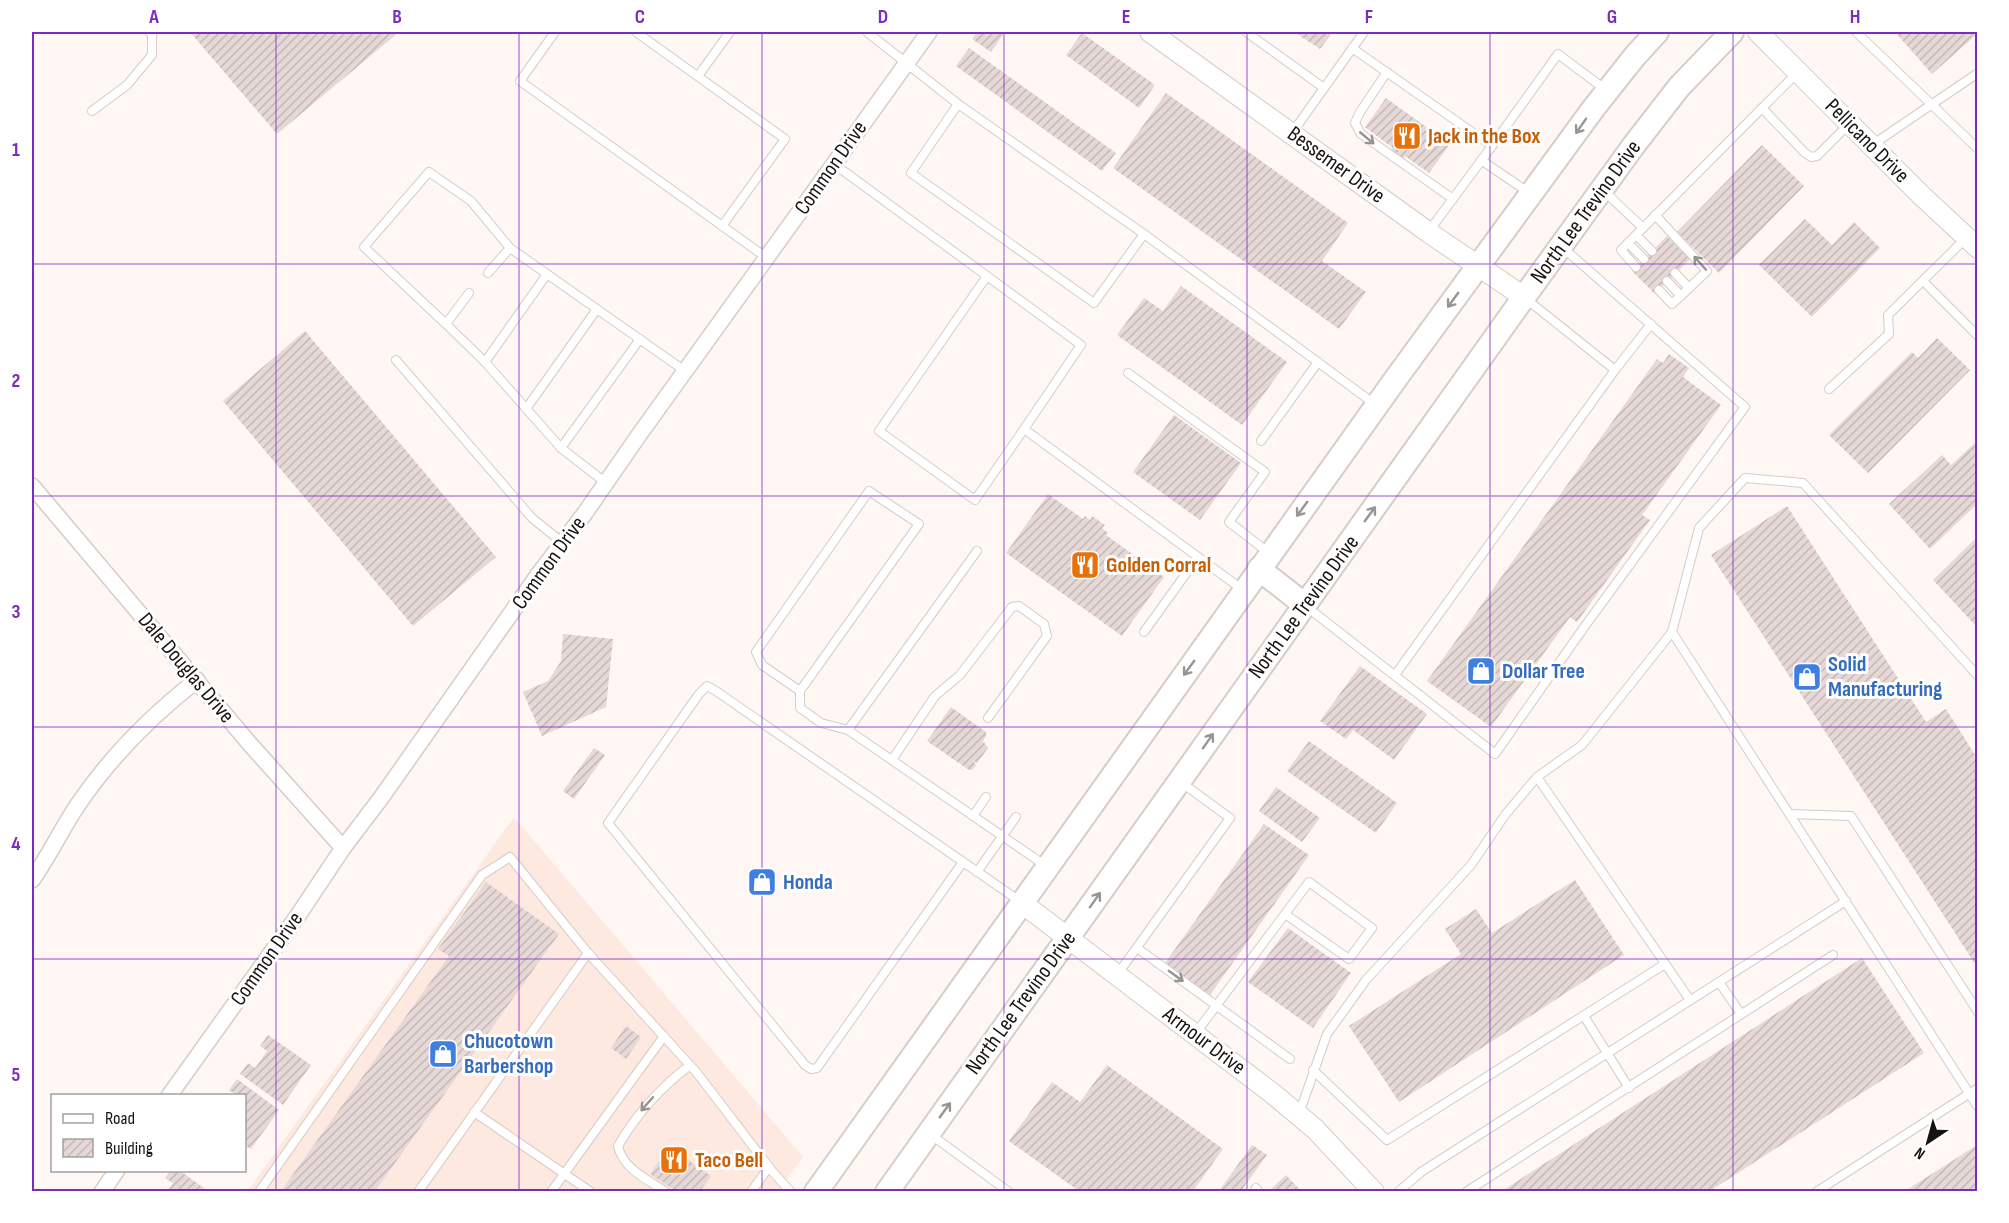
<svg xmlns="http://www.w3.org/2000/svg" width="2009" height="1223" font-family="'Sofia Sans Condensed',sans-serif">
<style>
.built{fill:#fde9e0}
.building{fill:url(#building-hatch)}
.lines{fill:none;stroke-linecap:round;stroke-linejoin:round}
.service-casing{stroke:#d7ccc6;stroke-width:10}
.minor-casing{stroke:#d7ccc6;stroke-width:18}
.tertiary-casing{stroke:#d7ccc6;stroke-width:22}
.secondary-casing{stroke:#d7ccc6;stroke-width:26}
.service{stroke:#fff;stroke-width:8}
.minor{stroke:#fff;stroke-width:15}
.tertiary{stroke:#fff;stroke-width:20}
.secondary{stroke:#fff;stroke-width:22}
.oneway{stroke:#979594}
.grid{fill:none;stroke:#7b2cbf;stroke-width:1.5;stroke-opacity:0.55}
.labels{text-anchor:middle;dominant-baseline:central;stroke-width:6;stroke-linejoin:round;paint-order:stroke}
.food-label{font-size:22px;font-weight:bold;fill:#c56008;stroke:#fff;text-anchor:start}
.street-label{font-size:22px;fill:#171311;stroke:#fff}
.shop-label{font-size:22px;font-weight:bold;fill:#366cbe;stroke:#fff;text-anchor:start}
.neatline{fill:none;stroke:#7b2cbf;stroke-width:2}
.grid-label{font-size:20px;text-anchor:middle;font-weight:bold;fill:#7b2cbf}
</style>
<defs>
<pattern id="building-hatch" width="6" height="6" patternUnits="userSpaceOnUse" patternTransform="scale(1.5)"><rect width="6" height="6" fill="#e5d8d7"/><path d="M-1 1l2-2M0 6l6-6M5 7l2-2" fill="none" stroke="#c4b8b8"/></pattern>
</defs>
<rect width="100%" height="100%" fill="#fef7f4"/>
<path class="built" d="M514 817 803 1157 779 1191 247 1192Z"/>
<g class="building">
<path d="M190 32H399L277 134Z"/>
<path d="M977 32H1005L991 52 972 39Z"/>
<path d="M1294 32H1333L1320 49Z"/>
<path d="M1895 32H1977V34L1932 74Z"/>
<path d="M1082 33 1155 85 1139 108 1066 55Z"/>
<path d="M969 48 1116 153 1102 171 956 66Z"/>
<path d="M1166 93 1348 223 1322 261 1366 292 1339 329 1113 168Z"/>
<path d="M1386 98 1450 144 1429 173 1405 156 1402 160 1390 151 1393 148 1365 127Z"/>
<path d="M1762 145 1804 186 1719 273 1677 232Z"/>
<path d="M1805 219 1832 245 1854 222 1880 248 1812 317 1759 265Z"/>
<path d="M1667 236 1690 259 1655 294 1632 271Z"/>
<path d="M1181 286 1287 362 1242 425 1117 335 1144 298 1163 311Z"/>
<path d="M305 331 496 557 413 626 223 401Z"/>
<path d="M1937 338 1970 370 1868 473 1829 435 1912 352 1918 358Z"/>
<path d="M1669 354 1689 368 1683 377 1721 405 1642 515 1650 520 1577 622 1570 617 1491 727 1427 681 1657 359 1663 363Z"/>
<path d="M1174 415 1241 463 1200 520 1133 472Z"/>
<path d="M1977 441V504L1930 549 1889 504 1942 455 1951 465Z"/>
<path d="M1048 494 1083 519 1085 516 1090 520 1092 516 1105 525 1102 528 1108 533 1106 535 1164 577 1122 636 1006 553Z"/>
<path d="M1787 506 1926 722 1946 709 1977 758V967L1711 555Z"/>
<path d="M1977 537V627L1933 580Z"/>
<path d="M563 634 613 639 606 707 542 736 523 692 548 681 561 661Z"/>
<path d="M1360 666 1427 714 1394 760 1353 730 1346 739 1320 721Z"/>
<path d="M951 707 986 732V736L983 741 988 748 977 763 973 761 976 765 972 770H969L927 741Z"/>
<path d="M1309 741 1397 803 1376 833 1287 771Z"/>
<path d="M594 748 605 755 574 799 563 791Z"/>
<path d="M1276 787 1320 818 1302 842 1259 811Z"/>
<path d="M1264 824 1309 855 1210 995 1165 963Z"/>
<path d="M1575 880 1624 955 1399 1102 1349 1026 1461 954 1445 929 1476 909 1492 933Z"/>
<path d="M486 882 559 934 375 1191H281L449 956 438 949Z"/>
<path d="M1288 928 1351 973 1313 1028 1248 982Z"/>
<path d="M1862 958 1924 1053 1710 1191H1502Z"/>
<path d="M626 1026 641 1037 626 1059 611 1048Z"/>
<path d="M268 1035 311 1065 283 1105 240 1074 248 1063 255 1068 267 1051 260 1046Z"/>
<path d="M1107 1065 1223 1149 1193 1191H1079L1009 1141 1052 1082 1080 1102Z"/>
<path d="M237 1079 279 1110 251 1149 244 1145V1095H236L229 1090Z"/>
<path d="M1252 1145 1267 1155 1241 1191H1219Z"/>
<path d="M1977 1145V1191H1905Z"/>
<path d="M669 1147 711 1176 700 1191H676L650 1174Z"/>
<path d="M171 1170H179L208 1191H167L173 1183 165 1178Z"/>
<path d="M1286 1175 1301 1191H1275L1272 1188Z"/>
</g>
<g class="lines">
<g class="service-casing">
<g id="service">
<path d="M555 32 520 81 767 258"/>
<path d="M636 32 785 139 722 226"/>
<path d="M867 32 958 104 1144 234 1376 405"/>
<path d="M1246 32 1324 88"/>
<path d="M1856 32 1978 149"/>
<path d="M1352 48 1492 146 1429 231"/>
<path d="M1387 72 1360 112 1355 123 1361 134 1453 199"/>
<path d="M1798 72 1762 108 1804 152 1811 157 1817 156 1848 125"/>
<path d="M698 76 730 32"/>
<path d="M958 104 911 173 1094 303 1144 234"/>
<path d="M92 111 127 85 152 55V34L149 32"/>
<path d="M1292 133 1364 32"/>
<path d="M1872 145 1978 73"/>
<path d="M1492 146 1558 54 1606 90"/>
<path d="M1481 160 1528 192"/>
<path d="M834 164 987 276"/>
<path d="M1603 190 1643 228 1762 108"/>
<path d="M1655 215 1707 271 1672 304 1659 290"/>
<path d="M1636 235 1652 251"/>
<path d="M1628 243 1644 259"/>
<path d="M1636 267 1621 250 1643 228"/>
<path d="M488 273 510 248 685 371"/>
<path d="M1675 273 1689 288"/>
<path d="M1667 281 1681 296"/>
<path d="M1923 281 1978 336"/>
<path d="M469 293 446 324 485 362 561 448 640 339"/>
<path d="M446 324 364 247 429 172 471 201 510 248"/>
<path d="M396 360 532 518 563 543"/>
<path d="M485 362 547 274"/>
<path d="M1615 370 1651 324"/>
<path d="M1128 373 1265 472 1229 522 1269 553"/>
<path d="M1829 389 1889 334 1888 315 1967 237"/>
<path d="M526 409 597 309"/>
<path d="M1024 429 975 500 879 431 987 276 1081 345 1024 429 1243 590"/>
<path d="M1261 441 1318 362"/>
<path d="M561 448 606 483"/>
<path d="M977 551 848 730 1046 866"/>
<path d="M1307 607 1495 754 1585 626 1745 407 1562 247"/>
<path d="M1144 632 1198 557"/>
<path d="M1672 632 1978 1107"/>
<path d="M1395 675 1615 370 1525 298"/>
<path d="M800 691 919 524 869 491 756 652 762 665 800 691V708L821 723 848 730"/>
<path d="M892 760 935 696 960 675 1012 607 1019 606 1044 624 1047 636 988 718"/>
<path d="M1537 777 1690 1000"/>
<path d="M1790 814 1851 816 1978 1012"/>
<path d="M973 816 986 797"/>
<path d="M963 862 817 1068 811 1069 805 1065 608 823 699 694 707 686 716 691C817 762 919 832 1021 902"/>
<path d="M977 872 1016 817"/>
<path d="M1137 948 1290 1059"/>
<path d="M1117 975 1230 818 1182 783"/>
<path d="M1719 982 1741 1014"/>
<path d="M1584 1016 1629 1088"/>
<path d="M1195 1034 1309 882 1372 928 1349 959 1285 914"/>
<path d="M1313 1070 1387 1140 1665 964"/>
<path d="M474 1112 591 1192"/>
<path d="M1299 1114 1327 1034 1366 980 1471 865 1505 815 1537 777 1582 745 1672 632 1699 528 1745 478 1803 483 1978 676"/>
<path d="M930 1134 1009 1192"/>
<path d="M259 1192 482 875 510 857 588 953"/>
<path d="M418 1192 588 953 697 1073 772 1171 791 1192"/>
<path d="M551 1192 664 1036"/>
<path d="M666 1192C647 1179 623 1169 618 1146 637 1113 660 1088 690 1065"/>
<path d="M751 1192 769 1167"/>
<path d="M1254 1192 1256 1188 1259 1192"/>
<path d="M1398 1192 1421 1172 1846 901"/>
<path d="M1466 1192 1833 955"/>
<path d="M1816 1192 1978 1088"/>
</g>
</g>
<g class="minor-casing">
<g id="minor">
<path d="M32 486 249 743 343 848"/>
<path d="M32 880C49 856 61 830 77 806 110 757 151 716 197 680"/>
<path d="M169 1096 299 914 343 848 381 798 538 575 585 513 639 435 929 32"/>
<path d="M102 1192 117 1170"/>
</g>
</g>
<g class="tertiary-casing">
<g id="tertiary">
<path d="M1150 32 1428 232 1524 297"/>
<path d="M1758 32 1921 195 1978 248"/>
<path d="M1022 903 1272 1093 1315 1129 1374 1192"/>
</g>
</g>
<g class="secondary-casing">
<g id="secondary">
<path d="M1259 569 1305 605"/>
<path d="M816 1192 1397 377 1593 109 1635 56 1657 32"/>
<path d="M887 1192 1524 297 1634 145 1679 87 1732 32"/>
</g>
</g>
<use href="#service" class="service"/>
<use href="#minor" class="minor"/>
<use href="#tertiary" class="tertiary"/>
<use href="#secondary" class="secondary"/>
</g>
<defs><path id="oneway-shaft" d="M-6 0H5M1.5-3L5.5 0L1.5 3" fill="none" stroke-width="1.6" stroke-linecap="round" stroke-linejoin="round" transform="scale(1.5)"/></defs>
<g class="oneway">
<use href="#oneway-shaft" transform="translate(1581 126) rotate(125)"/>
<use href="#oneway-shaft" transform="translate(1367 138) rotate(40)"/>
<use href="#oneway-shaft" transform="translate(1700 263) rotate(-132)"/>
<use href="#oneway-shaft" transform="translate(1453 300) rotate(126)"/>
<use href="#oneway-shaft" transform="translate(1302 509) rotate(126)"/>
<use href="#oneway-shaft" transform="translate(1370 514) rotate(-54)"/>
<use href="#oneway-shaft" transform="translate(1189 668) rotate(126)"/>
<use href="#oneway-shaft" transform="translate(1208 741) rotate(-55)"/>
<use href="#oneway-shaft" transform="translate(1095 900) rotate(-55)"/>
<use href="#oneway-shaft" transform="translate(1176 976) rotate(36)"/>
<use href="#oneway-shaft" transform="translate(647 1104) rotate(131)"/>
<use href="#oneway-shaft" transform="translate(945 1110) rotate(-54)"/>
</g>
<path class="grid" d="M276 32V1192M519 32V1192M762 32V1192M1004 32V1192M1247 32V1192M1490 32V1192M1733 32V1192M32 264H1978M32 496H1978M32 727H1978M32 959H1978"/>
<defs>
<g id="restaurant-square" transform="scale(1.5)"><rect x="-9" y="-9" width="18" height="18" rx="4" fill="#e8710a" stroke="#fff"/><path d="M-5-6h1v4h1v-4h1v4h1v-4h1v5L-1.5 .5V6h-2V.5L-5-1ZM5-6V6H3V1.5H1.5Q1.5-4 5-6Z" fill="#fff"/></g>
<g id="shop-square" transform="scale(1.5)"><rect x="-9" y="-9" width="18" height="18" rx="4" fill="#3f7fe0" stroke="#fff"/><path d="M-5-2.5h2.3a2.7 3.5 0 0 1 5.4 0H5L5.5 6h-11ZM-1.5-2.5h3a1.5 2.3 0 0 0-3 0Z" fill="#fff"/></g>
</defs>
<g fill-rule="evenodd">
<use href="#restaurant-square" x="1407" y="136"/>
<use href="#restaurant-square" x="1085" y="565"/>
<use href="#shop-square" x="1481" y="671"/>
<use href="#shop-square" x="1807" y="677"/>
<use href="#shop-square" x="762" y="882"/>
<use href="#shop-square" x="443" y="1054"/>
<use href="#restaurant-square" x="674" y="1160"/>
</g>
<g class="labels">
<g class="food-label">
<text x="1428" y="136">Jack in the Box</text>
<text x="1106" y="565">Golden Corral</text>
<text x="695" y="1160">Taco Bell</text>
</g>
<g class="street-label">
<text transform="translate(1867 141) rotate(45)">Pellicano Drive</text>
<text transform="translate(1336 165) rotate(36)">Bessemer Drive</text>
<text transform="translate(831 168) rotate(-55)">Common Drive</text>
<text transform="translate(1586 212) rotate(-54)">North Lee Trevino Drive</text>
<text transform="translate(549 563) rotate(-54)">Common Drive</text>
<text transform="translate(1304 607) rotate(-54)">North Lee Trevino Drive</text>
<text transform="translate(186 668) rotate(50)">Dale Douglas Drive</text>
<text transform="translate(267 959) rotate(-55)">Common Drive</text>
<text transform="translate(1021 1003) rotate(-54)">North Lee Trevino Drive</text>
<text transform="translate(1204 1041) rotate(37)">Armour Drive</text>
</g>
<g class="shop-label">
<text x="1828" y="664">Solid<tspan x="1828" dy="25">Manufacturing</tspan></text>
<text x="1502" y="671">Dollar Tree</text>
<text x="783" y="882">Honda</text>
<text x="464" y="1041">Chucotown<tspan x="464" dy="25">Barbershop</tspan></text>
</g>
</g>
<rect width="2009" height="1223" fill="none" stroke="#ffffff" stroke-width="66"/>
<rect x="51" y="1094" width="195" height="78" fill="#ffffff" stroke="#a2a1a0" stroke-width="1.5"/>
<rect x="63" y="1114" width="30" height="9" fill="#ffffff" stroke="#a2a1a0" stroke-width="1.5"/>
<text x="105" y="1124" font-size="18" fill="#171311">Road</text>
<rect x="63" y="1139" width="30" height="18" fill="url(#building-hatch)" stroke="#a2a1a0" stroke-width="1.5"/>
<text x="105" y="1154" font-size="18" fill="#171311">Building</text>
<g transform="translate(1928 1142) rotate(216)" stroke="#ffffff" stroke-width="4.5" paint-order="stroke">
<path d="M0-4.5L10 22L0 15L-10 22Z" fill="#171311"/>
<text y="-9" font-size="16" font-weight="bold" text-anchor="middle" fill="#171311">N</text>
</g>
<rect x="33" y="33" width="1943" height="1157" class="neatline"/>
<g class="grid-label">
<text x="154" y="23">A</text>
<text x="397" y="23">B</text>
<text x="640" y="23">C</text>
<text x="883" y="23">D</text>
<text x="1126" y="23">E</text>
<text x="1369" y="23">F</text>
<text x="1612" y="23">G</text>
<text x="1855" y="23">H</text>
<text x="16" y="156">1</text>
<text x="16" y="387">2</text>
<text x="16" y="618">3</text>
<text x="16" y="850">4</text>
<text x="16" y="1081">5</text>
</g>
</svg>
